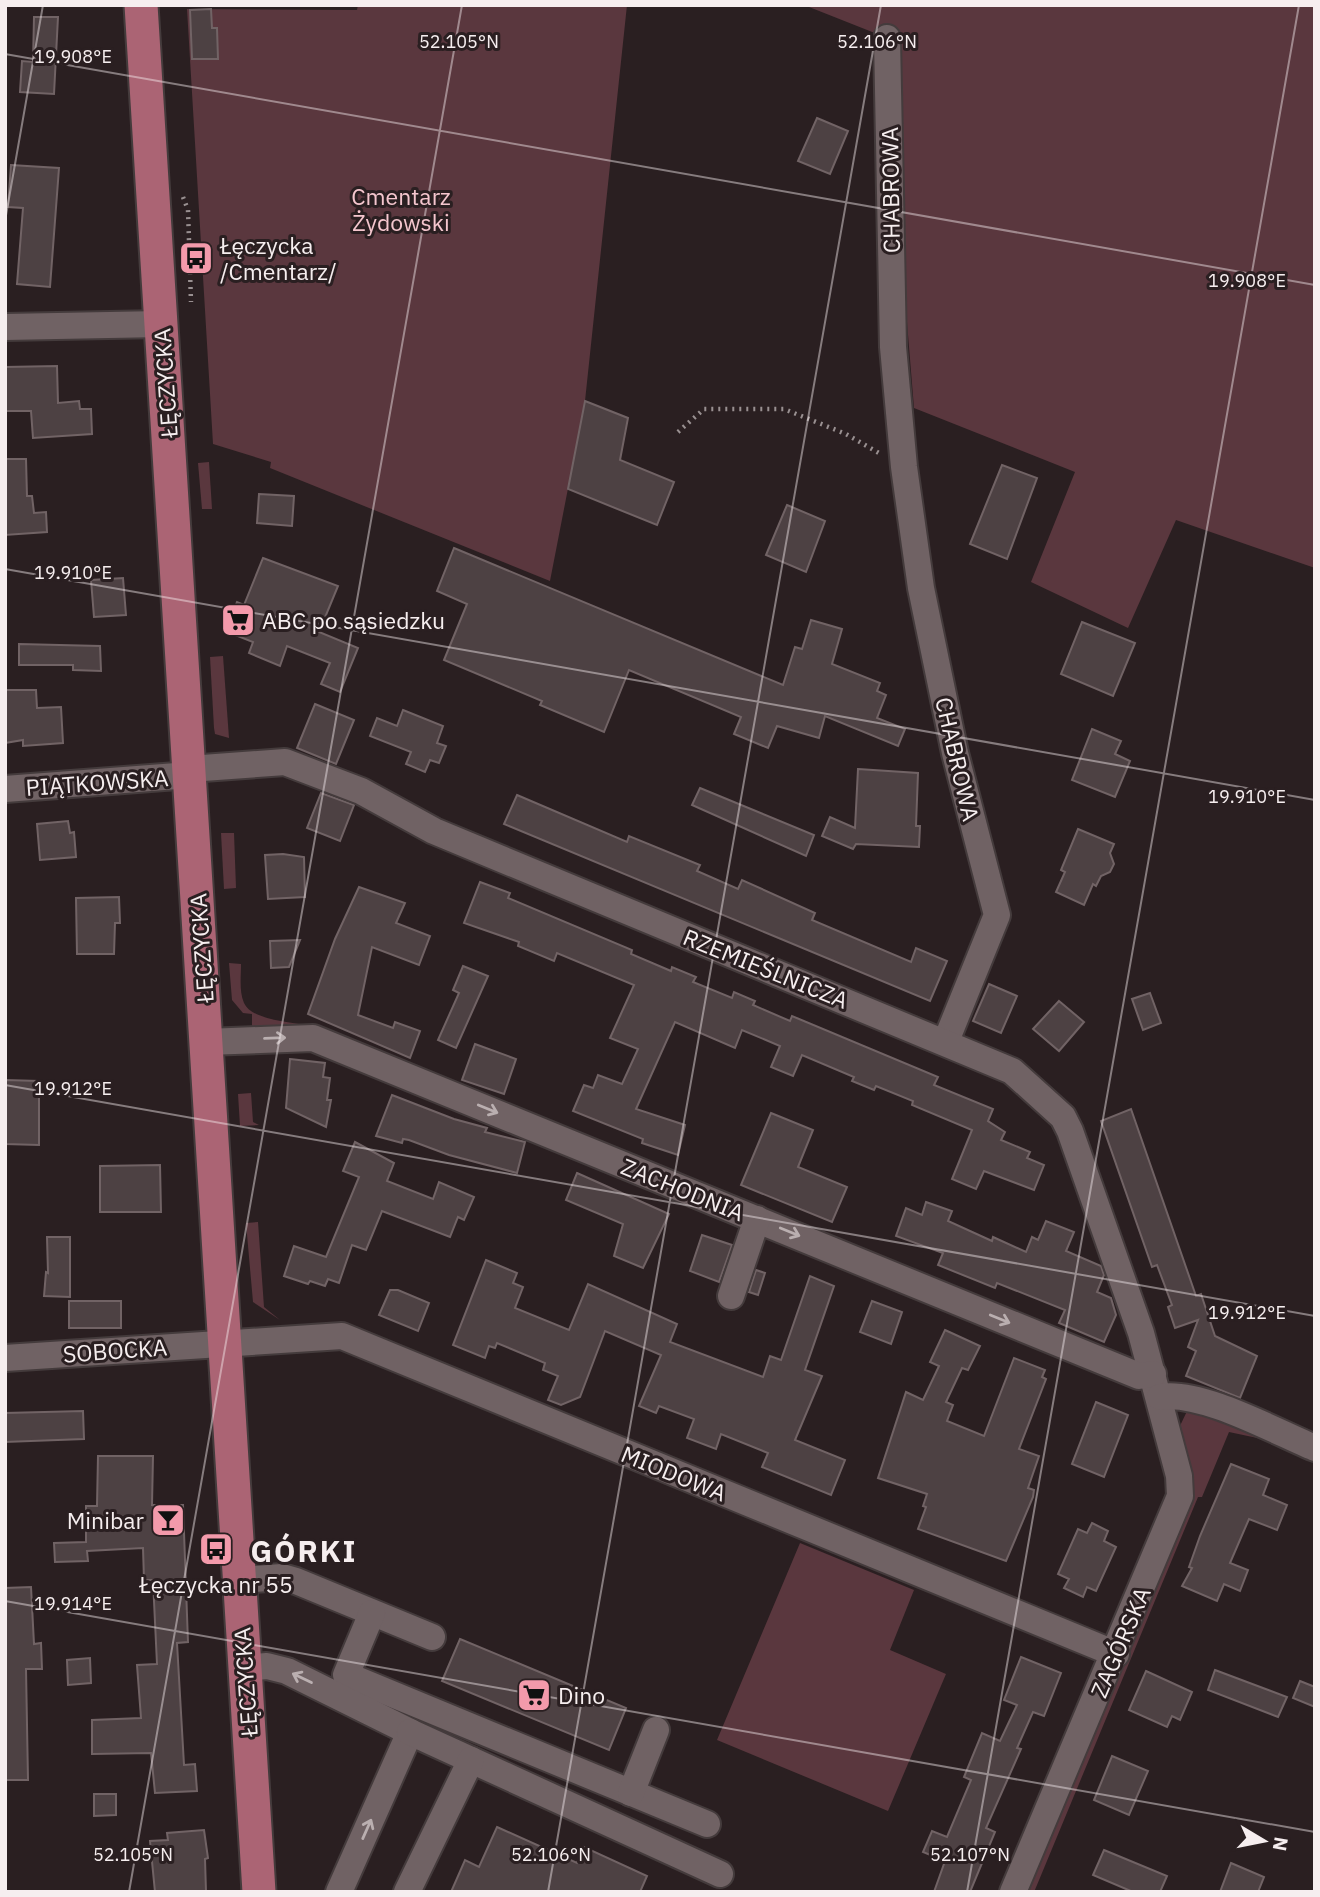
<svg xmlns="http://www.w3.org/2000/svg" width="1320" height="1897" font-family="'IBM Plex Sans',sans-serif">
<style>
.green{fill:#5a373e}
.building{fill:#4d4143;stroke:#716365;stroke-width:2}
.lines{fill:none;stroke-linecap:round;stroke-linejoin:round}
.minor-casing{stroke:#443b3c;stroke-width:30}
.major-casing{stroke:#443b3c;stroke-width:37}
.path{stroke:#999091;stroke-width:4.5;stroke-dasharray:2 5;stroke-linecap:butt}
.minor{stroke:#706264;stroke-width:26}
.major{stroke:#ab6474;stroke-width:33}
.oneway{stroke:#baafb0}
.ticks{fill:none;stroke:#f6eeef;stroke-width:2;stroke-opacity:0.45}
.labels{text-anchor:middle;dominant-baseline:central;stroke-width:6;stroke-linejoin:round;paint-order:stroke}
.street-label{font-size:23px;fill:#f6eeef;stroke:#2a1f21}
.park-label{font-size:23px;fill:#f5c6ce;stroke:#2a1f21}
.poi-label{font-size:23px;fill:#f6eeef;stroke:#2a1f21;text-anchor:start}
.district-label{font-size:30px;font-weight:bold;letter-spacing:2px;fill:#f6eeef;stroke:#2a1f21}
.ticks-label{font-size:18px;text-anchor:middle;fill:#f6eeef;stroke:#2a1f21;stroke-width:6;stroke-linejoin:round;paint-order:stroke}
</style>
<rect width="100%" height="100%" fill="#2a1f21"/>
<g class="green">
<path d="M358 5H627L585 401 550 581 270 468 271 462 213 444 187 9 357 10Z"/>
<path d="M804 5H1315V568L1176 520 1128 628 1031 582 1075 472 914 408 905 298 900 43Z"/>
<path d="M209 462 212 509H202L198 463Z"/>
<path d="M223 656 229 738 215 734 214 728 210 657Z"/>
<path d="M221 833H234L236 888 224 889Z"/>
<path d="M229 963 241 964C241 976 239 992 244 1003 252 1021 294 1022 311 1026L252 1027V1014L243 1013 232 1000Z"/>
<path d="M251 1093 253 1122 259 1125 240 1126 238 1094Z"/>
<path d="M258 1222 264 1307 280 1320 253 1302 246 1223Z"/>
<path d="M1188 1409 1206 1412 1262 1439 1229 1432 1202 1497H1198L1037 1885 1034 1892H1026L1170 1550 1179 1428Z"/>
<path d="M800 1543 914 1590 890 1650 946 1674 888 1811 717 1740Z"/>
</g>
<g class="building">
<path d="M211 9 212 28H217L218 59H192L190 10Z"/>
<path d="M34 17H58L54 94 20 92 22 61 33 62Z"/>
<path d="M817 118 848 131 830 174 798 161Z"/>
<path d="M11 165 59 168 50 287 17 284 23 208 8 207Z"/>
<path d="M57 366 58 403 79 401 80 409H91L92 434 33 438 31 411H5V367Z"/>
<path d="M585 401 628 418 620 460 674 482 657 525 568 489Z"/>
<path d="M5 459H26L27 496H32L34 513 46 512 47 532 5 535Z"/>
<path d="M1002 465 1037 478 1007 559 970 544Z"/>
<path d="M259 494 294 496 292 526 257 523Z"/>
<path d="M787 505 825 521 806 572 766 555Z"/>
<path d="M454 548 783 685 795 647 802 649 811 620 842 629 832 664 880 683 877 691 886 695 877 718 905 729 898 746 825 716 819 738 777 726 768 748 734 734 741 717 629 670 604 732 540 705 542 701 444 660 467 604 437 591Z"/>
<path d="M263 558 338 586 319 632 358 648 340 692 321 684 330 663 287 646 280 666 249 653 253 642 230 633 234 624 229 622 237 602 244 605Z"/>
<path d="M123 578 126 615 94 617 91 580Z"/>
<path d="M1082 622 1135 643 1113 696 1061 674Z"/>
<path d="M19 644 100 646 101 671 73 670V665H19Z"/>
<path d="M5 690H36L37 708 61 707 63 743 23 746V740L5 743Z"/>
<path d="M315 704 354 720 336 764 297 748Z"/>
<path d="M403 710 443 726 437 743 446 746 439 763 430 760 425 772 406 764 411 752 370 736 377 718 397 726Z"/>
<path d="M1092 729 1121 741 1115 754 1130 761 1115 797 1072 780Z"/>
<path d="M858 769 918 773 916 826H920L919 847 856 844 853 849 822 836 830 817 855 828Z"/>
<path d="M700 788 814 835 806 856 692 805Z"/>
<path d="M321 793 354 805 340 841 307 828Z"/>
<path d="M517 795 627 842 629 836 700 865 697 871 738 889 742 880 815 913 812 920 911 962 916 948 947 961 930 1001 504 824Z"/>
<path d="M68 821 70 833 74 832 76 857 40 860 37 824Z"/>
<path d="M1078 829 1114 844 1110 853 1114 864 1110 872 1101 876 1096 886 1093 884 1084 905 1056 892 1065 872 1061 870Z"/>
<path d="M283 854 304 857 305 897 268 899 265 855Z"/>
<path d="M480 882 510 893 508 898 632 950 631 954 671 971 672 967 696 977 693 982 732 998 734 992 755 1001 753 1005 790 1021 792 1016 938 1077 934 1085 993 1109 988 1121 1005 1132 1001 1140 1030 1152 1027 1158 1044 1165 1034 1190 984 1171 976 1189 952 1179 972 1130 912 1105 913 1101 876 1086 874 1090 852 1081 854 1077 802 1055 793 1076 771 1067 780 1046 742 1030 735 1048 675 1022 636 1109 685 1125 678 1155 642 1143 643 1139 573 1111 584 1085 593 1088 598 1075 622 1084 638 1049 610 1038 634 985 557 953 554 961 518 946 519 942 464 923Z"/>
<path d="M359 887 405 903 396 923 430 936 419 965 372 947 358 1015 393 1028 395 1022 420 1031 410 1058 308 1014 335 939Z"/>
<path d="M119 897 120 923H115L114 954H77L76 898Z"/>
<path d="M300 940 289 967 271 968 270 941Z"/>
<path d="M463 966 488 976 456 1048 438 1040 459 993 453 990Z"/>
<path d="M989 984 1017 996 1001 1033 973 1021Z"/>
<path d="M1150 993 1161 1023 1143 1030 1132 999Z"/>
<path d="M1059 1001 1084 1022 1059 1051 1033 1029Z"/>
<path d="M475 1044 516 1059 504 1094 462 1080Z"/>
<path d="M290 1059 325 1063 323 1077 330 1078 327 1100H331L326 1127 286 1108Z"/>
<path d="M5 1080 39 1081V1145L5 1144Z"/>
<path d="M392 1095 454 1119 487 1128 485 1132 525 1142 517 1173 449 1155 409 1140 403 1139 402 1143 376 1136Z"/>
<path d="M1131 1109 1196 1296 1201 1294 1215 1336 1257 1356 1240 1398 1186 1376 1196 1351 1188 1347 1198 1320 1175 1328 1168 1307 1172 1305 1157 1265 1152 1267 1101 1121Z"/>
<path d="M771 1113 813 1130 798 1167 847 1187 832 1222 741 1185Z"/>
<path d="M355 1142 394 1163 387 1181 433 1199 439 1182 474 1197 464 1220 458 1217 450 1237 382 1211 366 1250 352 1245 339 1283 328 1279 325 1286 310 1281 308 1284 284 1276 294 1246 326 1257 359 1177 343 1171Z"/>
<path d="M160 1165 161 1212H100V1166Z"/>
<path d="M577 1173 669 1214 643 1268 614 1256 623 1224 566 1200Z"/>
<path d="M926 1202 952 1211 948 1221 992 1241 993 1237 1026 1252 1032 1237 1038 1240 1046 1221 1074 1232 1066 1251 1101 1266 1104 1275 1097 1292 1111 1298 1116 1315 1104 1342 1059 1323 1065 1310 997 1283 995 1288 938 1265 943 1253 896 1236 906 1208 922 1215Z"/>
<path d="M702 1235 732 1245 719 1282 690 1271Z"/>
<path d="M47 1237H70V1297L44 1296 46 1272 48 1273Z"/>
<path d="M486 1260 517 1273 513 1283 523 1287 515 1308 569 1330 588 1284 677 1324 670 1342 763 1377 770 1356 781 1360 810 1276 834 1286 805 1370 822 1376 795 1440 845 1460 831 1495 762 1467 768 1453 721 1434 716 1449 687 1438 694 1419 659 1406 656 1413 639 1406 661 1355 605 1331 580 1397 561 1405 548 1400 558 1376 543 1370 545 1363 497 1343 495 1348 489 1346 485 1358 453 1345Z"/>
<path d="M756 1270 765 1273 758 1295 749 1292Z"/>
<path d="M390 1290H398L429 1303 418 1331 379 1315Z"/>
<rect x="69" y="1301" width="52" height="27"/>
<path d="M872 1301 902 1312 891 1344 860 1332Z"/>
<path d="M945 1330 980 1346 968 1370 962 1368 946 1402 953 1405 947 1421 984 1436 1014 1358 1045 1370 1042 1377 1046 1379 1019 1449 1039 1456 1028 1488 1034 1490 1033 1497 1006 1561 918 1529 926 1507 923 1506 927 1494 878 1478 906 1392 923 1400 939 1366 930 1362Z"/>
<path d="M1096 1402 1128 1415 1104 1477 1072 1464Z"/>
<path d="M83 1411 84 1439 5 1442V1413Z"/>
<path d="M98 1456H153L152 1505H183L188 1642 177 1643 184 1765 195 1764 197 1791 155 1793 151 1753 92 1754V1720L141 1718 137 1665 157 1664 153 1580H144L143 1548 87 1551 88 1561 55 1562 54 1543 86 1542V1506H97Z"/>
<path d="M1231 1464 1269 1479 1263 1495 1287 1505 1277 1530 1249 1519 1230 1563 1248 1570 1240 1591 1224 1584 1217 1601 1182 1586 1192 1568 1189 1567 1200 1536Z"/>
<path d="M1092 1523 1108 1531 1104 1541 1116 1547 1096 1591 1087 1587 1083 1597 1064 1588 1069 1579 1058 1574 1078 1529 1087 1533Z"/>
<path d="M31 1587 34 1644 41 1643 42 1669H26L28 1780H5V1588Z"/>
<path d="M460 1639 626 1708 609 1750 442 1681Z"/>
<path d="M1021 1657 1061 1673 1044 1716 1033 1712 1017 1748 1021 1749 986 1828 995 1832 970 1892H934L945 1861 923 1852 932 1831 947 1837 971 1780 964 1777 982 1733 1000 1741 1017 1705 1004 1700Z"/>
<path d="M90 1658 91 1683 68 1685 67 1660Z"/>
<path d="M1215 1670 1287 1697 1278 1717 1208 1690Z"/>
<path d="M1146 1671 1192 1692 1180 1720 1172 1716 1167 1727 1129 1710Z"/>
<path d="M1300 1681 1315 1687V1707L1293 1698Z"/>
<path d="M1112 1756 1148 1771 1129 1815 1094 1800Z"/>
<path d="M94 1794H116V1815L94 1816Z"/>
<path d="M497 1827 577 1863 584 1847 647 1876 640 1892H451L465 1860 479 1867Z"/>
<path d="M204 1830 208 1858 205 1859 206 1892H155L150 1841 168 1840 167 1833Z"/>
<path d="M1104 1850 1167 1876 1160 1892H1133L1093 1875Z"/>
<path d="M1231 1863 1264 1877 1258 1892H1220Z"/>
</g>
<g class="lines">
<g class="minor-casing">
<g id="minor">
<path d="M887 38 893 347 904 467 921 588 955 753 997 915 946 1041"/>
<path d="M5 327 161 324"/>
<path d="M189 769 285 762 361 791 434 831 1012 1071 1063 1117 1070 1131 1141 1333 1179 1476 1180 1496 1013 1892"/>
<path d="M5 789 190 775"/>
<path d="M206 1042 313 1038 1139 1376 1153 1374"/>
<path d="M731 1296 757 1219"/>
<path d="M5 1358 342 1336 1116 1654"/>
<path d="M1160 1397C1201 1390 1274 1431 1315 1448"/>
<path d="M239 1580 282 1577 296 1581 432 1637"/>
<path d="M372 1613 346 1675 707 1824"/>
<path d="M244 1668 267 1666 287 1671 410 1732 339 1892"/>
<path d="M410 1732 720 1874"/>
<path d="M631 1793 656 1730"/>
<path d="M407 1892 471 1760"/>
</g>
</g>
<g class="major-casing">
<path id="major" d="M141 5 259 1892"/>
</g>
<g class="path">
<path d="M183 197 188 210 191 302"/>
<path d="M678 432 704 409H784L846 434 879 453"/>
</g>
<use href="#minor" class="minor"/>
<use href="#major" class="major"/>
</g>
<defs><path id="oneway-shaft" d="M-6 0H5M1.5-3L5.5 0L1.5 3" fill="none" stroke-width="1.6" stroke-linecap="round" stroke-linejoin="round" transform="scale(1.75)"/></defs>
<g class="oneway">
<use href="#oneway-shaft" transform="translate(275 1038) rotate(-2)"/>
<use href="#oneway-shaft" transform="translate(488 1109) rotate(22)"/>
<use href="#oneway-shaft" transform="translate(790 1232) rotate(22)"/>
<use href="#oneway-shaft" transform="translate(1000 1319) rotate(22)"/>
<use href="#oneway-shaft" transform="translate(302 1678) rotate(-154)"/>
<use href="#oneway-shaft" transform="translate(367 1829) rotate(-66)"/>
</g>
<path class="ticks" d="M5 54 1315 285M5 221 43 5M5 569 1315 800M5 1085 1315 1316M5 1601 1315 1832M129 1892 462 5M548 1892 881 5M967 1892 1299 5"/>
<defs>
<g id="bus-square" transform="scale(1.75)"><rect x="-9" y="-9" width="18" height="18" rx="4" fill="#f39aab" stroke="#2a1f21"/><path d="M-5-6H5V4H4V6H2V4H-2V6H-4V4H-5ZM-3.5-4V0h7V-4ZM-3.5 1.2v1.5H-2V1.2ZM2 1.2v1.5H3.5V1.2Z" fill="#111"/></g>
<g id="supermarket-square" transform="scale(1.75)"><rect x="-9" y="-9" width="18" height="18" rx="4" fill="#f39aab" stroke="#2a1f21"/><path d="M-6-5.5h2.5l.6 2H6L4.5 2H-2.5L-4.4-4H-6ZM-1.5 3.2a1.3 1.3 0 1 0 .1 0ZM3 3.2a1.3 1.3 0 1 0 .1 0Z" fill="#111"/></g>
<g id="bar-square" transform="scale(1.75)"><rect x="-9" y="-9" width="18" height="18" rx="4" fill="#f39aab" stroke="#2a1f21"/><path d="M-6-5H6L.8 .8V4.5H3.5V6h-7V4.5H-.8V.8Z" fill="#111"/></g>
</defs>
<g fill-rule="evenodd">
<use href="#bus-square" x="196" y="258"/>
<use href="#supermarket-square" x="238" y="620"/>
<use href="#bar-square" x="168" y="1520"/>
<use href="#bus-square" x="216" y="1549"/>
<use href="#supermarket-square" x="534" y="1695"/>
</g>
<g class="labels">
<g class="street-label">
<text transform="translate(890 190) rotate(-91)">CHABROWA</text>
<text transform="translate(165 383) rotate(-94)">ŁĘCZYCKA</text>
<text transform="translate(958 759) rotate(77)">CHABROWA</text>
<text transform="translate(97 782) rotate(-4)">PIĄTKOWSKA</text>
<text transform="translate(201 948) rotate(-94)">ŁĘCZYCKA</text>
<text transform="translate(766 968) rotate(22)">RZEMIEŚLNICZA</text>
<text transform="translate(683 1189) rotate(22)">ZACHODNIA</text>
<text transform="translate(115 1350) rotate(-4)">SOBOCKA</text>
<text transform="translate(674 1473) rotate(22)">MIODOWA</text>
<text transform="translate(1120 1642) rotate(-67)">ZAGÓRSKA</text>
<text transform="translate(245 1682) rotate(-94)">ŁĘCZYCKA</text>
</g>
<g class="park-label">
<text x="401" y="196">Cmentarz<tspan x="401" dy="26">Żydowski</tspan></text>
</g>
<g class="poi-label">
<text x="220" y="245">Łęczycka<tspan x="220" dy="26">/Cmentarz/</tspan></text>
<text x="262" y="620">ABC po sąsiedzku</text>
<text x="144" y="1520" text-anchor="end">Minibar</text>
<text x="216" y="1584" text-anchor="middle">Łęczycka nr 55</text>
<text x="558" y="1695">Dino</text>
</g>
<g class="district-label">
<text x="304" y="1550">GÓRKI</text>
</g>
</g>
<g class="ticks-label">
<text x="459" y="48">52.105°N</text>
<text x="877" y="48">52.106°N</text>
<text x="73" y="63">19.908°E</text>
<text x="1247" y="287">19.908°E</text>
<text x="73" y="579">19.910°E</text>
<text x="1247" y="803">19.910°E</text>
<text x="73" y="1095">19.912°E</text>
<text x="1247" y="1319">19.912°E</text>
<text x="73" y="1610">19.914°E</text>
<text x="133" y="1861">52.105°N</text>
<text x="551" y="1861">52.106°N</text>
<text x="970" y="1861">52.107°N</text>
</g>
<rect width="1320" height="1897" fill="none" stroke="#f6eeef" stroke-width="14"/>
<g transform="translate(1264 1841) rotate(100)" stroke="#2a1f21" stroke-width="5" paint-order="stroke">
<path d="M0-5L12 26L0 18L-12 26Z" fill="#f6eeef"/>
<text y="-10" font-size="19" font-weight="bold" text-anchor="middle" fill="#f6eeef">N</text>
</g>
</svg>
